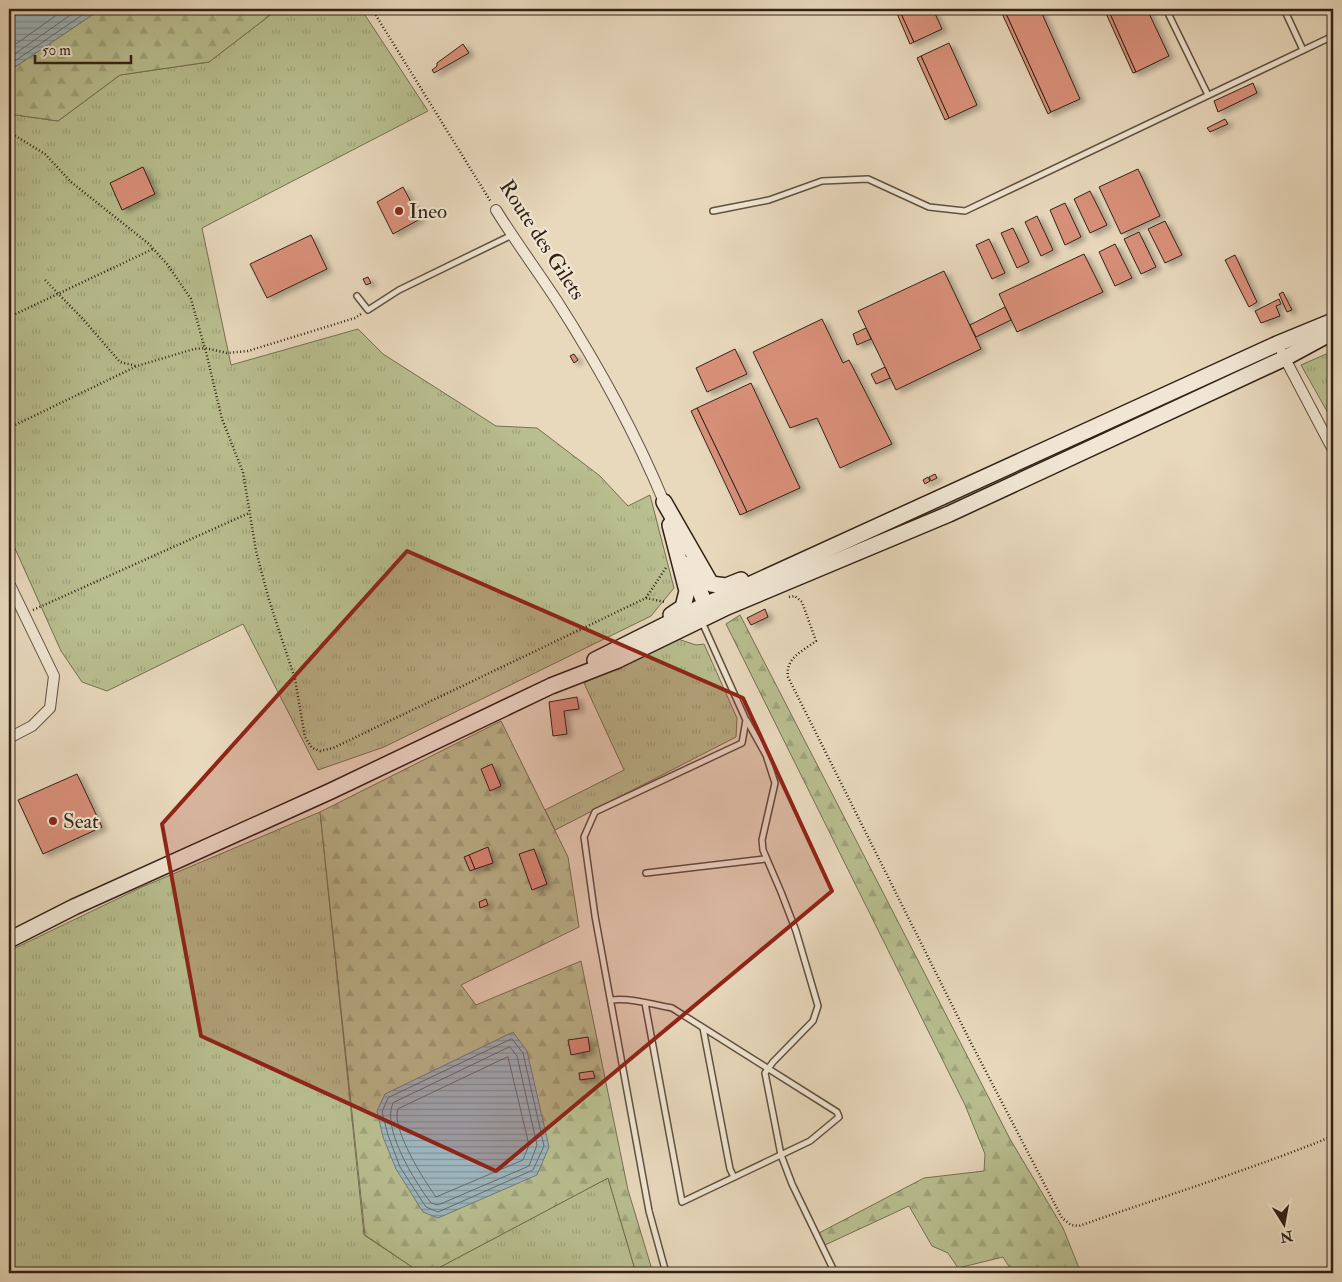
<svg xmlns="http://www.w3.org/2000/svg" width="1342" height="1282" font-family="'IM FELL Double Pica',serif">
<style>
.grass{fill:url(#grass-tufts);stroke:#757052}
.forest{fill:url(#forest-firs);stroke:#757052}
.water{fill:url(#water-rules);stroke:#727b7a}
.lines{fill:none;stroke-linecap:round;stroke-linejoin:round}
.shore{stroke:#686c6a;stroke-width:1}
.building{fill:#d9907a;stroke:#322216;filter:url(#shadow)}
.lane-casing{stroke:#605040;stroke-width:8}
.street-casing{stroke:#605040;stroke-width:12}
.secondary-casing{stroke:#322216;stroke-width:18}
.path{stroke:#322216;stroke-width:2.5;stroke-dasharray:1 2.5;stroke-linecap:butt}
.lane{stroke:#f0e6d3;stroke-width:5}
.street{stroke:#f0e6d3;stroke-width:10}
.secondary{stroke:#f0e6d3;stroke-width:15}
.marked{fill:#8f2418;fill-opacity:0.2;stroke:#8f2418;stroke-width:4;stroke-linejoin:round}
.poi-dot{fill:#8f2418;stroke:#f0e6d3;stroke-width:2}
.labels{text-anchor:middle;dominant-baseline:central;stroke-width:4.5;stroke-linejoin:round;paint-order:stroke}
.poi-label{font-size:21px;fill:#322216;stroke:#f0e6d3;text-anchor:start}
.street-label{font-size:21px;fill:#322216;stroke:#f0e6d3}
</style>
<defs>
<pattern id="grass-tufts" width="24" height="20" patternUnits="userSpaceOnUse" patternTransform="scale(1.25)"><rect width="24" height="20" fill="#b8be8f"/><path d="M3 7l-1-3M5 7V3M7 7l1-3M15 17l-1-3M17 17v-4M19 17l1-3" fill="none" stroke="#9fa37b"/></pattern>
<pattern id="forest-firs" width="22" height="20" patternUnits="userSpaceOnUse" patternTransform="scale(1.25)"><rect width="22" height="20" fill="#b8be8f"/><path d="M5 1l3.5 6h-7zM16 11l3.5 6h-7z" fill="#9fa37b"/></pattern>
<pattern id="water-rules" width="6" height="5" patternUnits="userSpaceOnUse" patternTransform="scale(1.25)"><rect width="6" height="5" fill="#9db6bd"/><path d="M0 2.5h6" fill="none" stroke="#819499"/></pattern>
<filter id="shadow"><feDropShadow dx="5" dy="3" stdDeviation="2.5" flood-color="#0004"/></filter>
</defs>
<rect width="100%" height="100%" fill="#e8d8bc"/>
<filter id="stains"><feTurbulence type="fractalNoise" baseFrequency=".004" numOctaves="4"/><feColorMatrix values="0 0 0 0 .2 0 0 0 0 .09 0 0 0 0 .02 0 0 0 .5 -.17"/></filter>
<radialGradient id="worn" r=".72"><stop offset=".6" stop-color="#630" stop-opacity="0"/><stop offset="1" stop-color="#630" stop-opacity=".3"/></radialGradient>
<g class="grass">
<path d="M278 9H361L428 111 202 228 231 365 358 329 383 354 496 426 537 428 600 476 628 506 650 495 674 588 651 616 384 747 318 770 243 624 107 691 82 682 61 651 9 535V114L58 121 120 75 209 62Z"/>
<path d="M1333 351V422L1301 365Z"/>
<path d="M678 639 696 645 704 644 737 718 736 737 555 830 545 810 624 770 584 683Z"/>
<path d="M320 812 364 1235 421 1273H9V951L142 887Z"/>
<path d="M608 1178 636 1273H429Z"/>
</g>
<g class="forest">
<path d="M101 9H278L209 62 120 75 58 121 9 114V71Z"/>
<path d="M740 615 1010 1139 1063 1228 1081 1273H1013L1003 1257 958 1268 948 1253 932 1246 909 1206 825 1245 819 1233 924 1178 984 1171 985 1154 965 1105 726 624Z"/>
<path d="M501 721 568 857 579 927 461 985 476 1005 581 961 628 1190 653 1273H636L608 1178 429 1273H421L365 1235 320 812Z"/>
</g>
<g class="water">
<path d="M9 9H101L9 71Z"/>
<path d="M513 1032 527 1051 549 1147 537 1175 438 1218 423 1212 396 1169 383 1137 377 1111 385 1094Z"/>
</g>
<g class="lines">
<g class="shore">
<path d="M9 49 65 9"/>
<path d="M9 58 79 9"/>
<path d="M9 65 91 9"/>
<path d="M512 1039 523 1053 544 1146 533 1170 438 1212 426 1207 400 1167 388 1135 382 1112 388 1098Z"/>
<path d="M510 1047 517 1056 537 1145 529 1166 438 1205 431 1203C415 1182 381 1128 393 1103Z"/>
<path d="M508 1057 529 1145 523 1160 436 1197C425 1182 390 1127 398 1109Z"/>
</g>
</g>
<g class="building">
<path d="M895 9H899L914 42 910 44Z"/>
<path d="M899 9H933L942 29 914 42Z"/>
<path d="M1000 9H1004L1051 112 1048 114Z"/>
<path d="M1004 9H1040L1080 99 1051 112Z"/>
<path d="M1104 9H1108L1136 72 1133 73Z"/>
<path d="M1108 9H1147L1169 56 1136 72Z"/>
<path d="M949 43 977 105 949 118 921 56Z"/>
<path d="M463 44 469 53 434 73 432 70 437 66V63Z"/>
<path d="M921 56 949 118 945 120 917 58Z"/>
<path d="M1253 83 1257 93 1218 112 1214 101Z"/>
<path d="M1225 119 1228 124 1210 132 1207 128Z"/>
<path d="M143 167 155 194 122 210 110 183Z"/>
<path d="M1138 169 1160 216 1121 234 1099 187Z"/>
<path d="M403 187 420 219 393 234 377 202Z"/>
<path d="M1090 191 1107 225 1090 233 1074 199Z"/>
<path d="M1065 203 1081 237 1065 245 1050 210Z"/>
<path d="M1037 216 1053 250 1041 256 1025 222Z"/>
<path d="M1165 221 1182 255 1165 263 1148 229Z"/>
<path d="M1013 228 1029 262 1017 268 1001 233Z"/>
<path d="M1139 232 1156 267 1141 274 1124 239Z"/>
<path d="M311 235 327 269 267 298 250 264Z"/>
<path d="M989 239 1005 273 992 279 976 245Z"/>
<path d="M1115 244 1132 278 1115 286 1099 252Z"/>
<path d="M1084 254 1103 292 1017 332 999 294Z"/>
<path d="M1235 255 1257 302 1249 307 1225 260Z"/>
<path d="M944 271 981 349 896 390 858 311Z"/>
<path d="M368 277 371 283 366 285 363 279Z"/>
<path d="M1283 292 1292 310 1287 312 1279 294Z"/>
<path d="M1279 299 1281 304 1276 306 1280 316 1261 323 1255 311Z"/>
<path d="M1005 307 1011 320 976 337 970 325Z"/>
<path d="M822 319 843 363 849 360 892 444 840 468 817 418 790 428 753 352Z"/>
<path d="M866 328 871 339 857 345 853 334Z"/>
<path d="M735 349 747 374 707 392 696 368Z"/>
<path d="M574 354 578 360 574 363 570 356Z"/>
<path d="M885 367 890 378 876 384 871 374Z"/>
<path d="M751 383 800 488 747 512 697 408Z"/>
<path d="M697 408 747 512 740 515 691 411Z"/>
<path d="M935 474 937 478 931 481 929 477Z"/>
<path d="M928 477 930 481 925 484 923 480Z"/>
<path d="M765 609 768 617 751 625 747 618Z"/>
<path d="M577 697 579 709 564 711 567 734 553 736 549 702Z"/>
<path d="M492 764 501 786 490 791 481 769Z"/>
<path d="M77 774 102 827 43 854 18 800Z"/>
<path d="M488 847 493 863 475 869 469 855Z"/>
<path d="M534 849 547 884 532 890 519 854Z"/>
<path d="M469 855 475 869 470 871 464 857Z"/>
<path d="M486 899 488 905 480 908 479 902Z"/>
<path d="M588 1037 590 1051 571 1055 568 1040Z"/>
<path d="M593 1071 595 1078 580 1080 579 1073Z"/>
</g>
<g class="lines">
<g class="lane-casing">
<g id="lane">
<path d="M1166 9 1208 95"/>
<path d="M1284 9 1303 50"/>
<path d="M713 211 769 200 822 181 868 179 929 207 965 211 1333 36"/>
<path d="M357 296 368 310 399 290 512 235"/>
<path d="M747 721 766 755 775 783 762 840 763 850 781 892 796 931 818 1006 813 1021 773 1062 765 1073 781 1155 792 1184 835 1273"/>
<path d="M646 873 765 859"/>
<path d="M611 1000C632 998 651 1004 672 1008L837 1112 839 1117 810 1141 682 1202 645 1003"/>
<path d="M703 1028 730 1169 734 1177"/>
<path d="M666 1273 649 1211 595 916 584 837 595 812 742 743 746 720 702 622"/>
</g>
</g>
<g class="street-casing">
<g id="street">
<path d="M496 210C515 241 537 270 557 301 598 365 635 432 664 502"/>
<path d="M1282 353 1333 450"/>
<path d="M9 583 54 676 50 708 32 726 9 738"/>
</g>
</g>
<g class="secondary-casing">
<g id="secondary">
<path d="M664 502 711 584 726 586 741 580"/>
<path d="M670 525 687 591 683 607 671 615"/>
<path d="M689 564 709 614"/>
<path d="M595 660 705 605 1277 344 1333 321"/>
<path d="M9 940 74 907 331 791 551 686 618 660 727 607 949 514 1285 358 1333 332"/>
</g>
</g>
<g class="path">
<path d="M372 9 491 202"/>
<path d="M9 132 45 154 71 182 149 244 167 264 191 299 207 356 222 419 243 472 256 551 269 600 295 679 305 737 312 748 320 751 333 748 646 598 665 602"/>
<path d="M45 280 82 318 120 362 136 366"/>
<path d="M9 317 153 249"/>
<path d="M9 428 137 366 194 349 205 348 227 353 248 351 355 318 361 314"/>
<path d="M789 597 795 596 802 602 816 641C803 651 785 658 788 677L970 1041 1062 1218 1071 1225 1079 1226C1164 1196 1250 1170 1333 1136"/>
<path d="M646 598 667 566"/>
<path d="M33 610 249 513"/>
</g>
<use href="#lane" class="lane"/>
<use href="#street" class="street"/>
<use href="#secondary" class="secondary"/>
</g>
<path class="marked" d="M407 551 743 698 832 891 496 1171 201 1036 162 824Z"/>
<g class="poi-dot">
<circle cx="399" cy="211" r="5"/>
<circle cx="53" cy="821" r="5"/>
</g>
<g class="labels">
<g class="poi-label">
<text x="409" y="211">Ineo</text>
<text x="63" y="821">Seat</text>
</g>
<g class="street-label">
<text transform="translate(542 240) rotate(57)">Route des Gilets</text>
</g>
</g>
<rect width="1342" height="1282" fill="none" stroke="#e8d8bc" stroke-width="30"/>
<rect x="10" y="10" width="1322" height="1262" fill="none" stroke="#322216" stroke-width="2.5"/>
<rect x="15" y="15" width="1312" height="1252" fill="none" stroke="#322216"/>
<g transform="translate(1284 1224) rotate(169)" stroke="#f0e6d3" stroke-width="4" paint-order="stroke">
<path d="M0-4L9 19L0 12L-9 19Z" fill="#322216"/>
<text y="-8" font-size="14" font-weight="bold" text-anchor="middle" fill="#322216">N</text>
</g>
<path d="M35 55v8h96v-8" fill="none" stroke="#322216" stroke-width="2.5"/>
<text x="42" y="55" font-size="15" fill="#322216" stroke="#f0e6d3" stroke-width="4" paint-order="stroke">50 m</text>
<rect width="100%" height="100%" filter="url(#stains)"/>
<rect width="100%" height="100%" fill="url(#worn)"/>
</svg>
